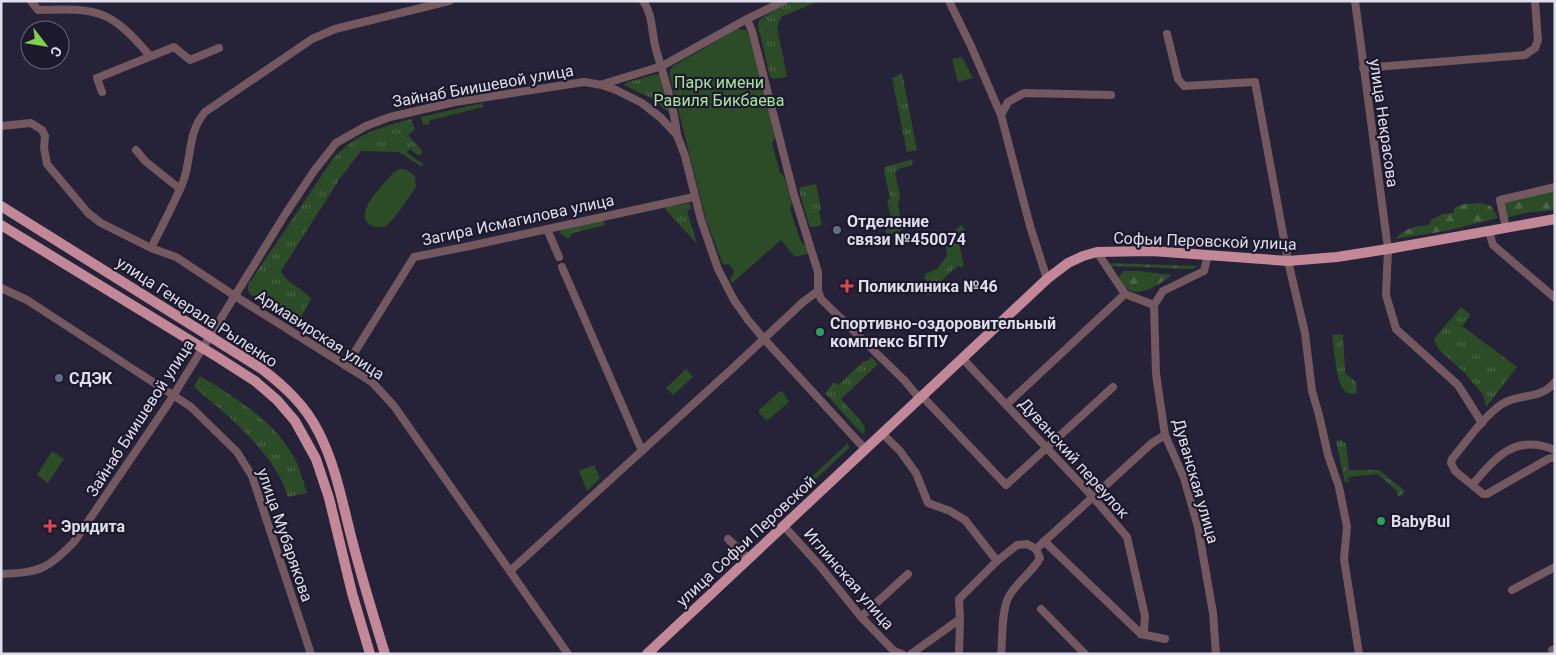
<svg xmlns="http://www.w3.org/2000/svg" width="1556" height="655" font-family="Roboto,sans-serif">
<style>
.grass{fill:url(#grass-tufts)}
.forest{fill:url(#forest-firs)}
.park{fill:#2c4c27}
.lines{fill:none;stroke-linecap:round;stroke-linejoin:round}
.minor{stroke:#74585f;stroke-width:8}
.major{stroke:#c28898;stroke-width:10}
.service-dot{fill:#5c6f8a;stroke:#1d192d;stroke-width:2}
.health-dot{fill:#e0444e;stroke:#1d192d;stroke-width:2}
.leisure-dot{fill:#2e9e5b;stroke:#1d192d;stroke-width:2}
.labels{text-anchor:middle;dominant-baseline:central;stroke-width:4.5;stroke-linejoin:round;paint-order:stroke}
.park-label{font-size:16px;fill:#a7e59c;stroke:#1d192d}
.street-label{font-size:16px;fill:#dfdeec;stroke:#1d192d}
.poi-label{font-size:16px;font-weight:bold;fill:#dfdeec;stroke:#1d192d;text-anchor:start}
</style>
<defs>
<pattern id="grass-tufts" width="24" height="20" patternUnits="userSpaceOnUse" patternTransform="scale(1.25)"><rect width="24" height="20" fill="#2c4c27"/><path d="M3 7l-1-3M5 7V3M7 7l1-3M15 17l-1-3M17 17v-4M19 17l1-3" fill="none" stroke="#4a6546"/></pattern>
<pattern id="forest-firs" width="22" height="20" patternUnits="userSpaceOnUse" patternTransform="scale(1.25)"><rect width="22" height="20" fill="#2c4c27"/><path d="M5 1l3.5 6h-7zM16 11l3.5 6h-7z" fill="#4a6546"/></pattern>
</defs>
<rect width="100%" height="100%" fill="#262338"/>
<g class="grass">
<path d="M793 1H819L781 17 777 27 787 77 774 79 770 77 758 25 759 20 778 8Z"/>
<path d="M902 73 917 150 907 152 892 78Z"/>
<path d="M656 74 661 76 662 79 670 113 651 98 624 85 625 83Z"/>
<path d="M482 103 483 107 430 120 429 124 427 125 423 124 421 117Z"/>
<path d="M411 119 415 129 408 135 423 152 419 156 410 149 407 153 423 164 422 167 399 152 361 151 340 178 281 271C287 284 302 287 311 299L300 319 347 347 340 351 250 294 248 290V285L332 160C353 135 380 127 411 119Z"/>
<path d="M912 159 913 165 898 169 895 174 900 195 898 206 903 229 894 234 886 233 885 224 892 223 887 200 890 199 884 170 885 167Z"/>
<path d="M816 184 821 209 819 212 822 225 812 227 809 225 799 190 801 187Z"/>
<path d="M690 203 691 209 687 211 697 244 665 209 667 207Z"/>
<path d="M603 218 605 225 573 233 568 239 559 233 562 228Z"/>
<path d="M961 225 965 229 962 234 965 243 959 244 964 265 961 268 958 265 932 290V293L929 295 924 294 919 290 925 283V274L937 269 947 256 945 239Z"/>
<path d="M1461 307 1471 315 1462 326 1517 367 1486 407 1483 395 1465 373 1439 350 1434 339Z"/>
<path d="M1343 334 1345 373 1356 382 1357 393C1353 394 1349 394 1345 391 1336 384 1334 347 1332 335Z"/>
<path d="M871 357 878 364 841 399 864 425 865 432 862 434 825 393 834 382 838 385 864 361H867Z"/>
<path d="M200 376C237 399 277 422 297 463 301 472 303 483 307 493L288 497C285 489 282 480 277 472 258 440 223 411 194 387Z"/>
<path d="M1341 440 1346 444 1349 470H1379L1405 491 1402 495 1398 496 1397 491 1378 474 1348 477 1349 482H1345L1336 441Z"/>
<path d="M848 443 849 448 794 499 791 496Z"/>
</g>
<g class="forest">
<path d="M1555 190V210L1525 213 1506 218 1504 203Z"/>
<path d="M1482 203 1491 206 1498 218 1446 231 1395 239C1405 228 1415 226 1429 225L1432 219 1443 214 1453 213 1455 207 1465 204Z"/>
<path d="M1108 263 1197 266 1193 269 1111 266Z"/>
<path d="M1124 271H1138L1172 275C1155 288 1128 305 1119 276Z"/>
</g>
<g class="park">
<path d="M737 29 746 30 748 34 762 83 775 137 772 143 780 173 784 176 792 203 790 209 801 242 808 246 810 253 795 257 781 240 732 283 730 279 734 272 730 265 723 264 706 220 669 73 671 68 675 65Z"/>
<path d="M962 57 973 78 958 82 952 59Z"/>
<path d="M400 169 407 170 415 176 416 187C408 198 397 217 387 225 383 228 376 228 372 226 350 214 386 182 394 172Z"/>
<path d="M686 369 693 377 673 395 666 388Z"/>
<path d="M780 391 783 392 789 402 769 419 766 420 759 413V410Z"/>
<path d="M52 451 64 459 48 483 37 475Z"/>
<path d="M594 465 600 478 587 491 579 471Z"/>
</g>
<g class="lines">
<g class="minor">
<path d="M31 1 38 10C98 8 110 9 150 56"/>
<path d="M643 1C654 16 651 35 657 53 665 80 674 107 677 135"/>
<path d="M949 1 971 46 1001 115"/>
<path d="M1355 1 1388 249 1386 295 1396 329 1458 385 1482 423"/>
<path d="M747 19 752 31 794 195 818 272V291L821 299 905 381 919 398"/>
<path d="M1167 34 1178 79 1184 86 1255 82 1288 261 1305 333 1312 391 1319 415 1328 455 1339 487 1347 527 1344 559 1359 654"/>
<path d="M1363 68 1525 55 1535 48 1538 40 1535 1"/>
<path d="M603 84 662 66 747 19 784 1"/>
<path d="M102 92 97 78 174 47 190 60 219 48"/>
<path d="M1 126 31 123 42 130 45 136 44 148 47 164 88 213 101 223 151 248 176 257 235 296 372 382 394 406 568 654"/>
<path d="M136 150 145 161 180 189"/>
<path d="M1506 228 1500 200 1555 187"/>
<path d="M547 229 559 257"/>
<path d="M1489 231 1493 245 1555 298"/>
<path d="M151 248C162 226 174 204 183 182 192 158 187 133 205 112L312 39 335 29 449 1"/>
<path d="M1097 252 1125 294"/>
<path d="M1208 255 1204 271 1163 291 1154 305 1156 374 1165 435 1184 478 1198 527 1213 613 1216 654"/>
<path d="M562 267 642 451"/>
<path d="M1047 279 1030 226 1001 115 1008 102 1024 93 1111 95"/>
<path d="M1 288 27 300 182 401 191 407 237 452 252 476 311 654"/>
<path d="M962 358 1093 497 1127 537 1145 616 1144 630 1141 634 1044 541"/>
<path d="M346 366 414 257 465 247 694 197"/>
<path d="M1555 382C1541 400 1519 393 1502 404 1484 416 1466 442 1452 459L1451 463 1455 471 1483 494H1487L1548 459 1555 457"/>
<path d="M921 395 1006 485 1113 387"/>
<path d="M1007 404 1125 294 1154 305"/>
<path d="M882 433 900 451 916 473 928 503 950 511 965 520 997 561"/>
<path d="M1473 484C1496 457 1516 433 1555 450"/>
<path d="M783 525 820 566 861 617 894 651 902 654"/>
<path d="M728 539 748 558"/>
<path d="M510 571 735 366 803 302 818 291"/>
<path d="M1 574C41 572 46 570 74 542L168 404 286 213 314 171 336 143 366 126 390 117 455 102 584 82 602 85 616 90 642 103 661 118 677 135 685 156 701 220 718 269 734 300 748 320 764 339 865 449"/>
<path d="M1512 590 1555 567"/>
<path d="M1041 609 1085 654"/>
<path d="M861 617 908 574"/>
<path d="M1141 634 1165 639"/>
<path d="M1552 650 1555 649"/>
<path d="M911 654 960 619 959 599 997 561 1017 545 1027 544 1036 549 1152 443 1165 435"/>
<path d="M959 654 960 619"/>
<path d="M1001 654C1003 637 1001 614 1008 598 1016 582 1032 573 1040 558L1036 549"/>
</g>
<g class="major">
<path d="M1 206 262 369C284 386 305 405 318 431 335 463 342 501 351 536 361 576 373 615 385 654"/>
<path d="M1 225 219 358 255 381 277 400 295 421 316 459 329 498 352 593 370 654"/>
<path d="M647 654 1047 279 1068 263 1083 256 1097 252 1152 251 1288 261 1337 257 1388 249 1555 219"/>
</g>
</g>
<g class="service-dot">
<circle cx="837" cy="230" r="5"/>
<circle cx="59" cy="378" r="5"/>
</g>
<g class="health-dot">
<path d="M844.5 278.5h5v5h5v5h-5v5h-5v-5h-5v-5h5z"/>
<path d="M47.5 518.5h5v5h5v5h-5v5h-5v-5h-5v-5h5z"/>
</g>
<g class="leisure-dot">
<circle cx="820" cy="332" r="5"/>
<circle cx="1381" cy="521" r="5"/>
</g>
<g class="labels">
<g class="park-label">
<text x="719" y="82">Парк имени<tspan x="719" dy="18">Равиля Бикбаева</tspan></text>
</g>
<g class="street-label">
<text transform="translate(483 86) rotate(-10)">Зайнаб Биишевой улица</text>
<text transform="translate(1384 123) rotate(82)">улица Некрасова</text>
<text transform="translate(518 220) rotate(-12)">Загира Исмагилова улица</text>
<text transform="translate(1205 241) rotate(2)">Софьи Перовской улица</text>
<text transform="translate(197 312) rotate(33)">улица Генерала Рыленко</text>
<text transform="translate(320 335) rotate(33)">Армавирская улица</text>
<text transform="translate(140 418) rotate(-57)">Зайнаб Биишевой улица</text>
<text transform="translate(1074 458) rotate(48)">Дуванский переулок</text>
<text transform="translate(1196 481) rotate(74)">Дуванская улица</text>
<text transform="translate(285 535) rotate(71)">улица Мубарякова</text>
<text transform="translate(746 541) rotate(-43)">улица Софьи Перовской</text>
<text transform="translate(849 579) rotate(49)">Иглинская улица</text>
</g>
<g class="poi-label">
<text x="847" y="221">Отделение<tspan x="847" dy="18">связи №450074</tspan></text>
<text x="858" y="286">Поликлиника №46</text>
<text x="830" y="323">Спортивно-оздоровительный<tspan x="830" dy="18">комплекс БГПУ</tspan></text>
<text x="69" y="378">СДЭК</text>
<text x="1391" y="521">BabyBul</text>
<text x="61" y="526">Эридита</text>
</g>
</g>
<rect width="1556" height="655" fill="none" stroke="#dfdeec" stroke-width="5"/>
<g transform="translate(45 45) rotate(121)"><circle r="24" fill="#1d192d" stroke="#6b6879"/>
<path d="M0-4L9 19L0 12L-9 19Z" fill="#83d04f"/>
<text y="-8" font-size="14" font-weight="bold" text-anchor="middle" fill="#dfdeec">С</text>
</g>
</svg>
